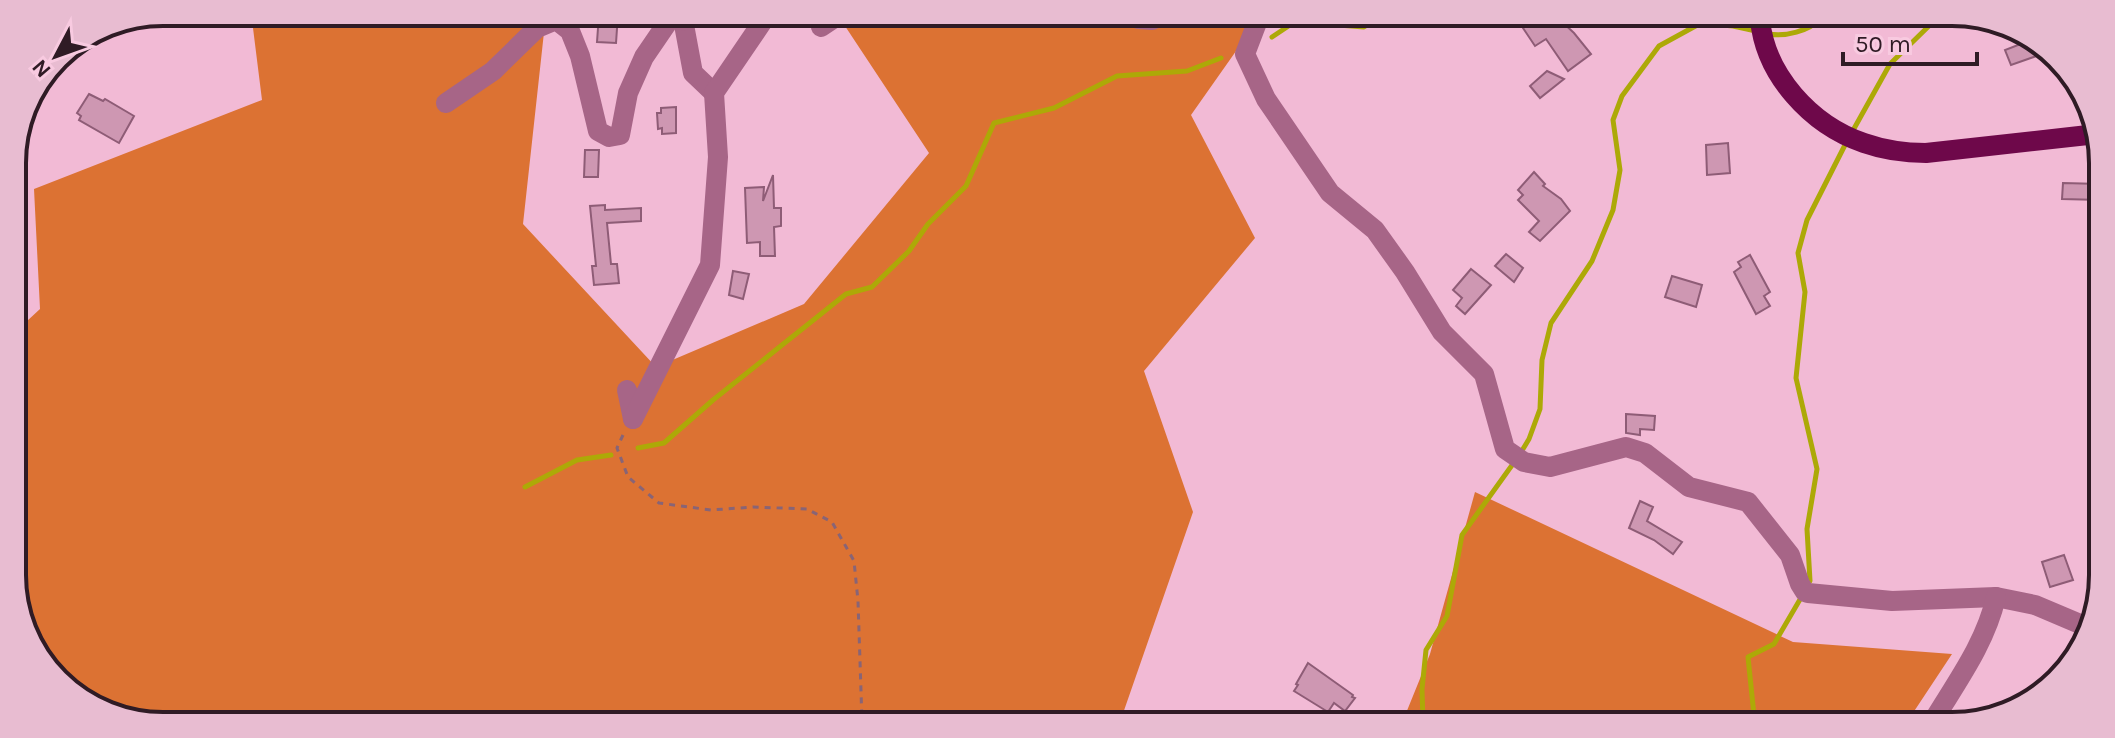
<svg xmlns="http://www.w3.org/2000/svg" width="2115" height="738" font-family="Karla,sans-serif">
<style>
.forest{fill:#dc7233}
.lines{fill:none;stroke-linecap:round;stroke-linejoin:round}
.stream{stroke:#ada907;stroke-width:5}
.building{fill:#ce97b2;stroke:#8e5c76;stroke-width:2}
.path{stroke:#886476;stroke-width:3;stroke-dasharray:6 6;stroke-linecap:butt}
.minor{stroke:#a76587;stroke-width:20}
.major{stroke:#6e084a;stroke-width:20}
.rim{fill:none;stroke:#2f1b25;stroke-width:4}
</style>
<rect width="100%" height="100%" fill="#f2bad5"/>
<g class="forest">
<path d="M251 12 546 14 523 224 656 367 804 304 929 153 845 26 847 15 1260 17 1191 115 1255 238 1144 371 1193 512 1120 722 115 718 49 674 15 604 13 334 40 309 34 189 262 100Z"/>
<path d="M1475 492 1793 642 1952 654 1905 725 1402 723 1430 654Z"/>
</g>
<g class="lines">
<g class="stream">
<path d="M1917 20 1927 26"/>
<path d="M1769 34C1785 37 1809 31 1820 19"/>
<path d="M1272 37 1290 25 1326 24 1364 27 1380 17"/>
<path d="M1851 134 1890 64 1935 20"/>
<path d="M638 448 664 443 713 400 846 294 872 287 909 251 928 224 966 186 994 123 1054 108 1117 76 1187 71 1221 58"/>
<path d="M1523 449 1529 439 1540 409 1542 360 1551 323 1592 261 1613 210 1620 170 1613 120 1622 96 1659 46 1701 23 1733 26 1756 31"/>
<path d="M525 487 577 460 611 455"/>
<path d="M1810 581 1807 529 1817 469 1796 378 1805 292 1798 253 1807 220 1847 141"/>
<path d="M1423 723 1422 689 1426 650 1447 616 1462 535 1515 461"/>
<path d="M1755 725 1748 657 1774 644 1802 596"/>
</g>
</g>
<g class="building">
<path d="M599 14H618L616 43 597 42Z"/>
<path d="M1537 18H1558L1574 33 1591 54 1568 71 1546 39 1535 46 1523 28Z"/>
<path d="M2031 40 2048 52 2011 65 2005 50Z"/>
<path d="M1547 71 1564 79 1540 98 1530 86Z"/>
<path d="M89 94 103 101 105 99 134 116 119 143 79 120 81 116 77 113Z"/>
<path d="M676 107V133L662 134V128L658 129 657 113H661V108Z"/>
<path d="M1728 143 1730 173 1707 175 1706 145Z"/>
<path d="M585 150H599L598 177H584Z"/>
<path d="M1534 172 1545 184 1543 186 1561 199 1570 211 1540 241 1529 232 1539 221 1518 200 1523 195 1518 190Z"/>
<path d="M773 175 774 208H781V226L774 227 775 256H760V242L747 243 745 188 764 187 763 201Z"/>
<path d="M2063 183 2101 184V200L2062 199Z"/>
<path d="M605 205V210L641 208V221L607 223 611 264H617L619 283 594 285 592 266H596L590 206Z"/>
<path d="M1506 254 1523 268 1514 282 1495 266Z"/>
<path d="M1750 255 1770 292 1764 296 1770 306 1756 314 1734 272 1741 267 1738 262Z"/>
<path d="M1471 269 1491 285 1465 314 1456 306 1462 298 1453 290Z"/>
<path d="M733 271 749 274 743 299 729 295Z"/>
<path d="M1672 276 1702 285 1696 307 1665 297Z"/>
<path d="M1626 414 1655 416 1654 430 1640 429V435L1626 433Z"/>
<path d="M1640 501 1653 507 1647 521 1682 542 1673 554 1654 540 1629 528Z"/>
<path d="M2064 555 2073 580 2050 587 2042 562Z"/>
<path d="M1308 663 1353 695 1352 697 1355 698 1345 711 1334 703 1328 712 1294 691 1298 685 1296 684Z"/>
</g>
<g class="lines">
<path class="path" d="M623 435 617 448 628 477 659 503 711 510 753 507 807 509 832 522 854 561 858 601 862 721"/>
<g class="minor">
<path d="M682 14 693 73 714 93"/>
<path d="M1138 16 1139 19 1152 20 1160 16"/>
<path d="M1265 17 1258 20 1245 54 1266 99 1330 193 1375 230 1405 272 1442 332 1484 374 1505 449 1524 462 1550 467 1626 447 1645 453 1689 487 1748 502 1790 555 1800 584 1805 592 1808 593 1892 601 1996 597 2035 605 2080 624 2088 632"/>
<path d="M821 27 833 19 836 15"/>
<path d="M446 103 493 71 537 28 556 20 570 31 580 56 598 131 609 137 620 135 628 93 644 57 672 16 683 21"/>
<path d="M627 390 633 419"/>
<path d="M633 419 710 265 718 157 714 93 767 15"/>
<path d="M1930 726C1955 684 1985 645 1996 597"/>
</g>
<path class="major" d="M1760 19C1765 75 1811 125 1864 143 1884 150 1904 153 1926 153L2097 134"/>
</g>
<path d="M0 0H2115V738H0ZM163 26H1952A137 137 0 0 1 2089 163V575A137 137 0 0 1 1952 712H163A137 137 0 0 1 26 575V163A137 137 0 0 1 163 26Z" fill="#e8bcd1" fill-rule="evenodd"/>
<path class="rim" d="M163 26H1952A137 137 0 0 1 2089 163V575A137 137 0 0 1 1952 712H163A137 137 0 0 1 26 575V163A137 137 0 0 1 163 26Z"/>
<g transform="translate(56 56) rotate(229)" stroke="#f8cae0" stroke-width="6" paint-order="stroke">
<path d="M0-6L14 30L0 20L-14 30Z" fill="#2f1b25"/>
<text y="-12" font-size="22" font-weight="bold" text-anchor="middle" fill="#2f1b25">N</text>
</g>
<path d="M1843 52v12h134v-12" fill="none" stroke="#2f1b25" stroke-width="4"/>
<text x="1855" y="52" font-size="24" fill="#2f1b25" stroke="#f8cae0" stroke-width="6" paint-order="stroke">50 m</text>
</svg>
